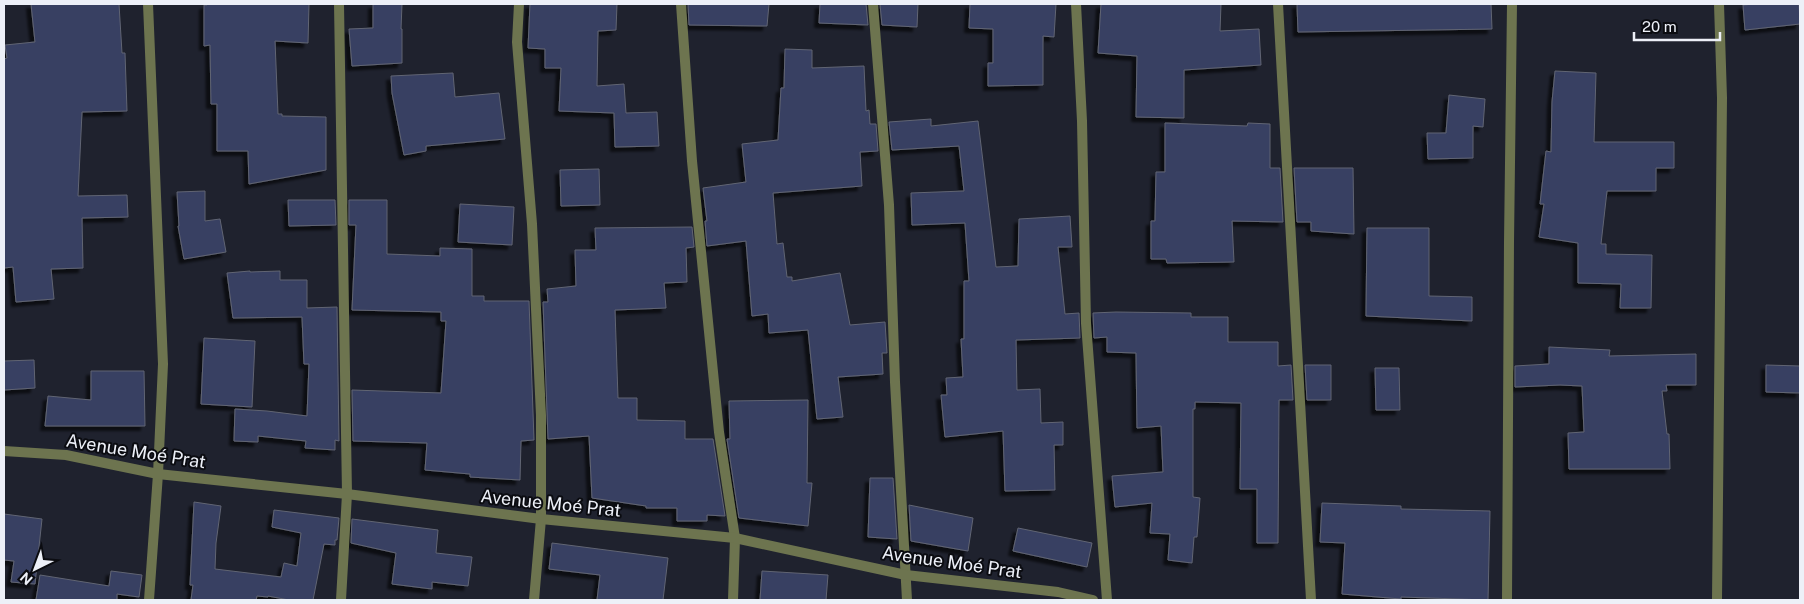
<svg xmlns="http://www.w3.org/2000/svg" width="1804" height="604" font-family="'Public Sans',sans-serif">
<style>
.building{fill:#373f62;stroke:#616573;filter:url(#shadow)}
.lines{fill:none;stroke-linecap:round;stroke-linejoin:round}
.minor{stroke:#6d744f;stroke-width:10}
.labels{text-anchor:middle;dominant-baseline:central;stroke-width:4;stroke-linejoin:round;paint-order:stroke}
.street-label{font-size:18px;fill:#edf0f8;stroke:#0b0c11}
</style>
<defs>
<filter id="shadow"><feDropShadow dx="-4.5" dy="4.5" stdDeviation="1" flood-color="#0009"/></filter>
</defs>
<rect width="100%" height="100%" fill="#1f222e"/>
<g class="building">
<path d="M31 4H119L122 53H125L127 111 82 112 78 196 127 195 128 217 82 218 83 268 51 269 54 299 16 302 13 267 4 268V59L7 58 5 45 35 42Z"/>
<path d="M207 4H309L308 43 275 41 278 114H282V116L326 117V170L249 184 248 151H217V104H211L210 45 204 46V5H207Z"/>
<path d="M373 4H402L401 29H402V63L352 66 349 29 373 28Z"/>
<path d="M530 4H617L616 30 598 31 597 86 624 84 626 113 657 112 659 146 615 147 614 113 559 111 561 68H545V49L528 48Z"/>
<path d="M688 4H769L767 26 689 25Z"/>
<path d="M820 4H866L868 25 819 23Z"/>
<path d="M880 4H918L917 27 882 25Z"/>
<path d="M970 4H1056L1054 37 1043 36V85L988 86V63H993V29L969 28Z"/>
<path d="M1101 4H1221L1220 31 1259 29 1261 65 1184 70V118L1136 117 1137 56 1098 53Z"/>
<path d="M1297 4H1491L1492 29 1298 32Z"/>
<path d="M1755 4H1799L1800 24 1745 30 1743 5Z"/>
<path d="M785 49 812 50V68L864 66 866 111 869 110 870 124H876L878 151 860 152 862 186 773 193 777 244 783 243 787 277H792V281L840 273 850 325 885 322 887 353H882L883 374 838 377 843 417 817 419 808 330 769 333 768 314 752 316 746 241 707 246 705 221H707L703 188 746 182 742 144 778 140 781 88H784Z"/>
<path d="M1555 71 1596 73 1594 142H1674V168H1656V191H1607L1601 244H1606V254L1652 255 1651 308H1620L1621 284 1578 283V243L1539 237 1544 204H1540L1546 151 1551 152 1552 102Z"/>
<path d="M453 73 455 97 499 93 505 139 426 146V151L404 155 392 93 391 76Z"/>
<path d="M1449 95 1485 99 1483 127 1473 126V158L1428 159 1427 133H1446Z"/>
<path d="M931 119V126L978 121 996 267 1018 266 1019 219 1070 216 1072 247H1058L1065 314 1079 313 1080 338 1016 340 1017 390 1040 389 1041 423 1063 422V445H1054L1055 490 1005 491 1003 431 945 437 941 395H947L946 378 963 377 961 339H964V281H969L965 223 912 225 911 193 964 191 959 146 892 150 889 122Z"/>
<path d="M1165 123 1247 126 1248 123 1270 124V168H1280L1283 222 1232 221 1234 262 1167 263 1166 259H1151V221H1155L1156 172H1165Z"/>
<path d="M1294 168H1353L1354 234 1311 231V222H1297Z"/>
<path d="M599 169 600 205 561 206 560 170Z"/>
<path d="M205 191V221L220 219 226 252 184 259 178 226H179L177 192Z"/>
<path d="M288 200H335L336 225 289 226Z"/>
<path d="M349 200H387V254L440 256V248L472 249V296H484V301H529L534 440 521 441 520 480 470 477V474L425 470 427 443 353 441 352 390 441 393 446 321H441V312L352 310 356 225H349Z"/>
<path d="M460 204 514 207 512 245 458 242Z"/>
<path d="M692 227 694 247 686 248 687 282 664 283 666 308 615 310 618 398H637V420L685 421V439H713L725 516 707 515V521H677V508H646V506L592 498 589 436 548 439 543 302H548L547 289 576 286 575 250H596L595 228Z"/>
<path d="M1367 228H1429V296L1472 297V321L1366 316Z"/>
<path d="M250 271V272L280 271V280H307V308L337 307 339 441 335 440V450L305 448 306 441 258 436V442L234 441 235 409 267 411 307 416 309 364H304L302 317 233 318 227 273Z"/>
<path d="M1116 312 1191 313V317H1228V342H1278V366L1291 365 1293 400H1279L1278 543H1257V489H1240L1241 403 1195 402V409H1193V497L1200 498 1197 537H1194L1192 563 1168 560 1170 534 1150 533 1152 503 1115 507 1112 476 1163 472 1161 426 1137 428 1136 353 1107 352V337L1094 338 1093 313Z"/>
<path d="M204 338 255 341 252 407 201 404Z"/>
<path d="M1549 347 1610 350 1609 356 1696 354V385H1666L1667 391H1662L1667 434H1669L1670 469H1569L1568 433 1584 432 1582 386 1560 385 1515 387V366L1549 364Z"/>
<path d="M34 360 35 388 4 390V361Z"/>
<path d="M1305 365H1331V400H1307Z"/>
<path d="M1766 365 1800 366V393L1766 392Z"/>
<path d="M1375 368H1399L1400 410H1376Z"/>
<path d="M91 371H144L145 426H45L48 396 91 400Z"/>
<path d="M808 400 807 483H812L808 526 739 518 727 439H730L729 401Z"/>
<path d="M870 478H893L897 539 868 537Z"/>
<path d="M194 502 221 506 216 543 215 569 281 577 284 563 297 566 301 533 272 527 274 510 339 518 337 540H335V545L324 544 313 600H289L268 596V597L257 596 256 600H191L193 585H190Z"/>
<path d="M1322 503 1401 506V509L1490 511 1488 600 1401 597V599L1342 594 1345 543 1320 542Z"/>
<path d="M909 505 973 518 968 551 911 541Z"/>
<path d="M4 514 42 519 35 584 11 582 14 561 4 560Z"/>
<path d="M352 519 438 530 436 553 472 557 468 586 432 582V589L392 584 396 553 351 543Z"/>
<path d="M1018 528 1092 543 1087 567 1013 551Z"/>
<path d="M552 543 668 558 663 600H597L600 575 549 569Z"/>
<path d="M111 571 142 575 139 597 117 594V600H36L40 575 109 586Z"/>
<path d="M762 571 828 575 826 600H760Z"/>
</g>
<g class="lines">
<g class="minor">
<path d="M148 4 163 364 158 474 149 600"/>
<path d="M339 4 347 494 341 600"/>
<path d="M519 4 517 42 532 224 541 415V519L534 600"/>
<path d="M681 4 692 161 719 432 735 538 733 600"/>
<path d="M873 4 889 205 895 382 907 600"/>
<path d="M1076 4 1082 121 1086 323 1107 600"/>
<path d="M1278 4 1311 600"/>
<path d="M4 451 66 455 158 474 347 494 541 519 735 538 906 575 1058 592 1093 600"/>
<path d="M1507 600 1509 242 1512 4"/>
<path d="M1717 600 1722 98 1719 4"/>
</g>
</g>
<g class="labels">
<g class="street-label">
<text transform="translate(136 451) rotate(9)">Avenue Moé Prat</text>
<text transform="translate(551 503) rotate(6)">Avenue Moé Prat</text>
<text transform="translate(952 562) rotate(8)">Avenue Moé Prat</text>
</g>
</g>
<rect width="1804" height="604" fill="none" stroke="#edf0f8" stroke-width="10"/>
<g transform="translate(35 569) rotate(222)" stroke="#0b0c11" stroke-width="4" paint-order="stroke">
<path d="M0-4L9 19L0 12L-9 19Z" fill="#edf0f8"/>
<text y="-8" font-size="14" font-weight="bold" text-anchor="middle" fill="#edf0f8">N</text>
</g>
<path d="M1634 32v8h86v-8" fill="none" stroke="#edf0f8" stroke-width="2.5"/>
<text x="1642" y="32" font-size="15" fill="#edf0f8" stroke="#0b0c11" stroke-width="4" paint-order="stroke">20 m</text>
</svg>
